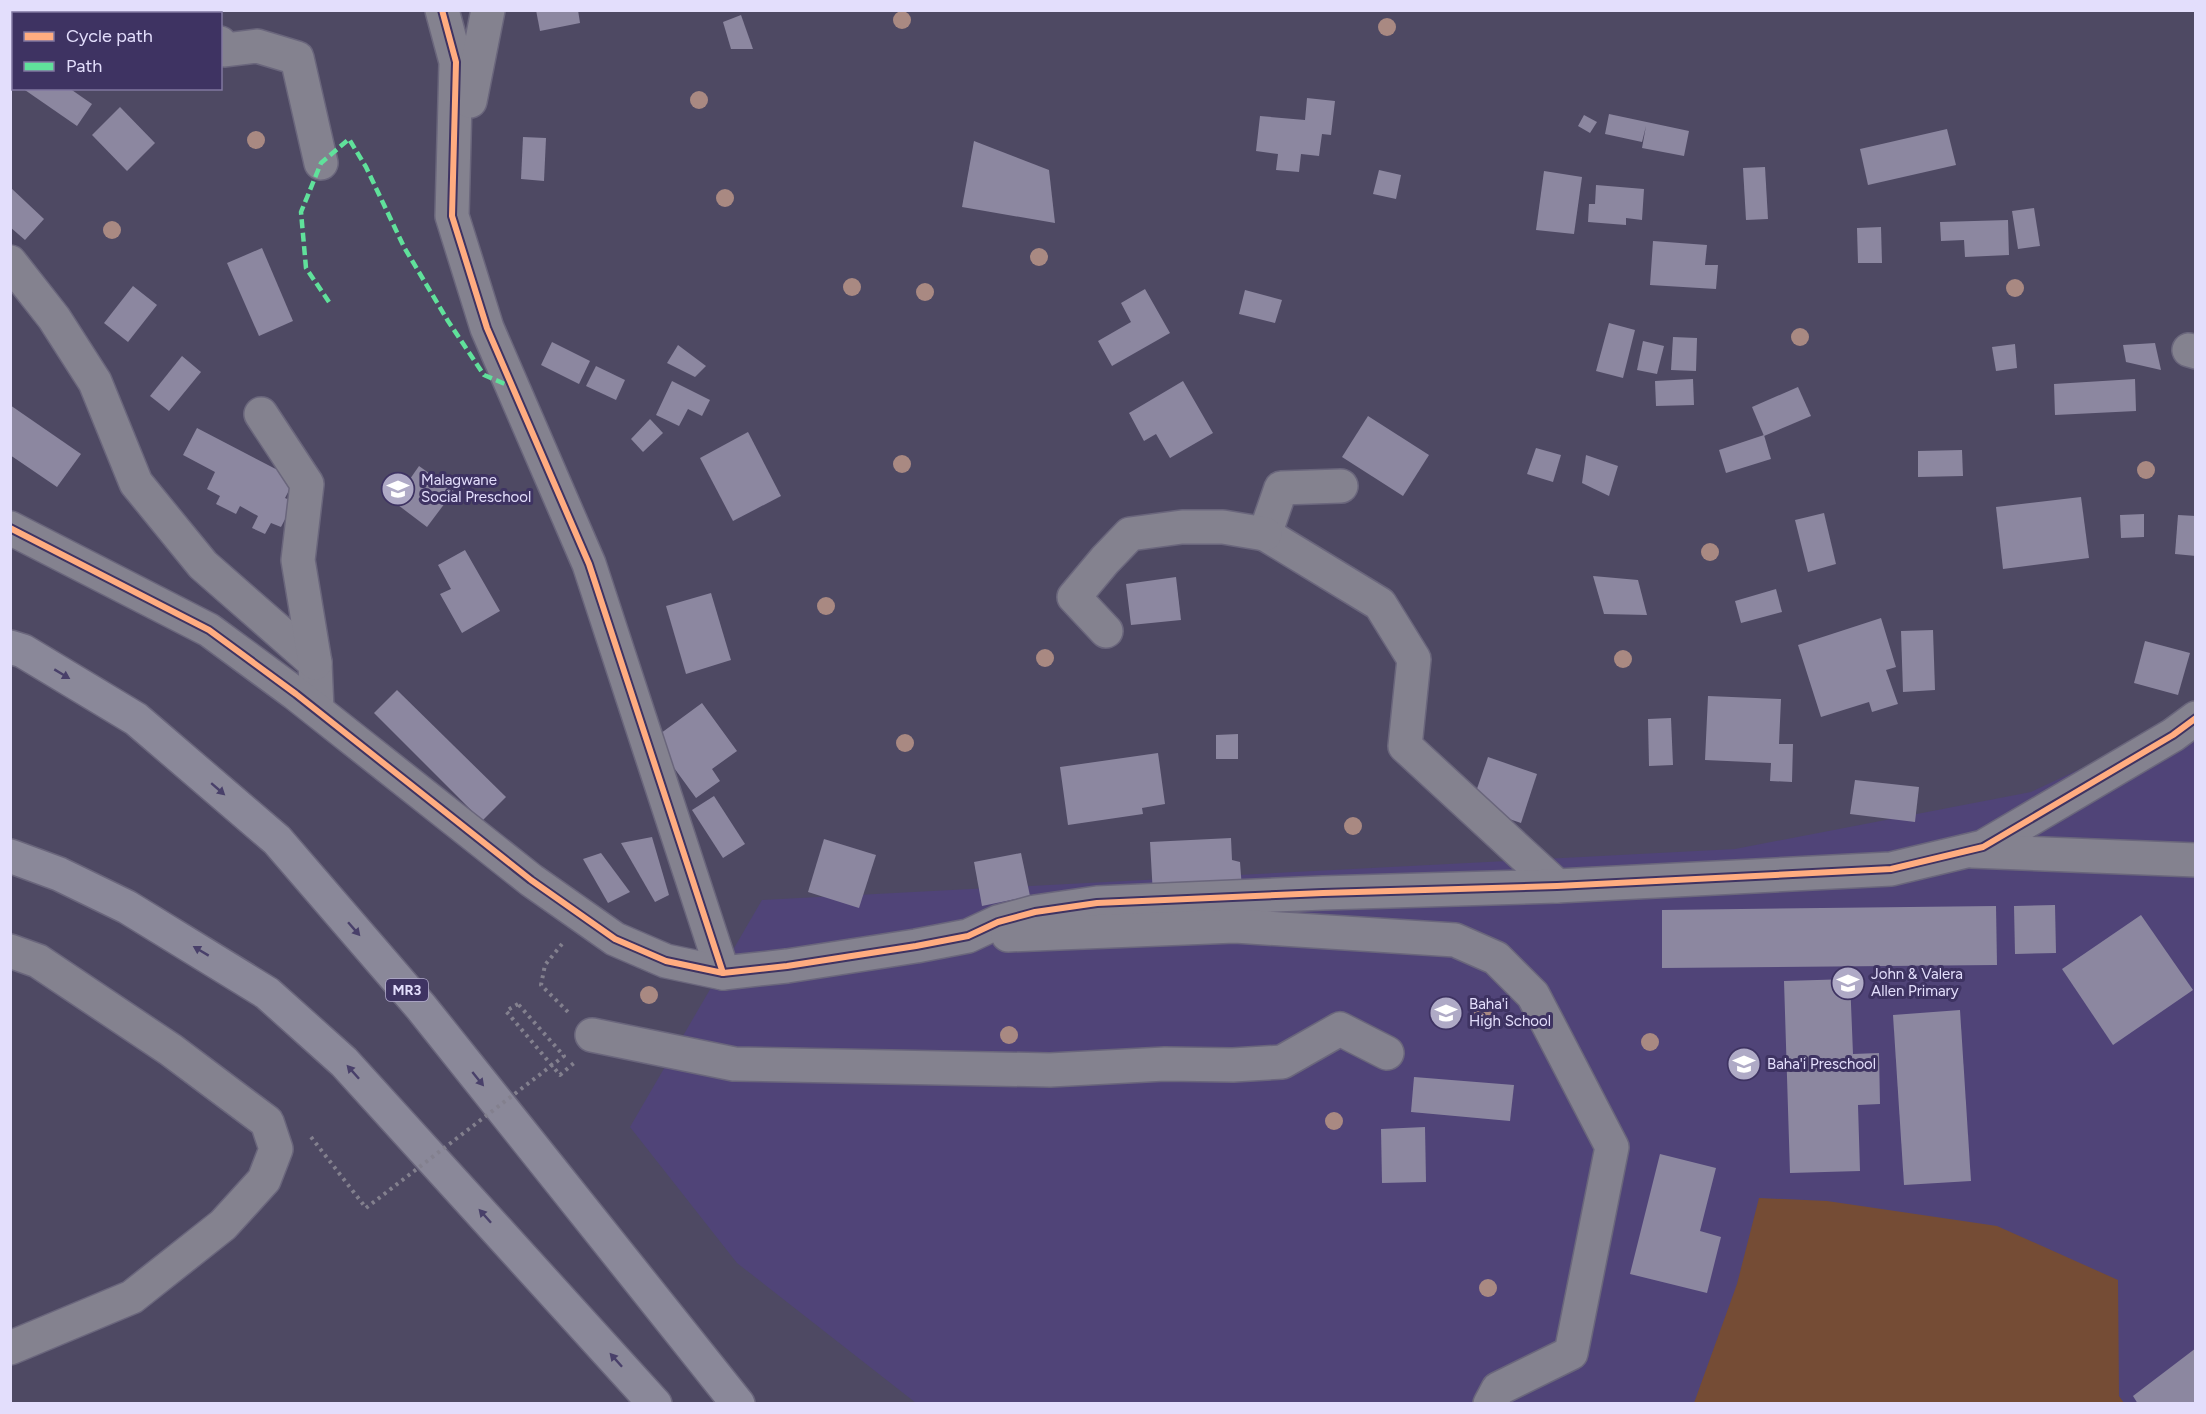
<svg xmlns="http://www.w3.org/2000/svg" width="2206" height="1414" font-family="Figtree,sans-serif">
<style>
.built{fill:#504478}
.green{fill:#754c35}
.building{fill:#8c87a0}
.lines{fill:none;stroke-linecap:round;stroke-linejoin:round}
.minor-casing{stroke:#6a667c;stroke-width:36}
.highway-casing{stroke:#6a667c;stroke-width:36}
.path{stroke:#83808e;stroke-width:4;stroke-dasharray:3 4.5;stroke-linecap:butt}
.minor{stroke:#84828f;stroke-width:33}
.highway{stroke:#8a8899;stroke-width:33}
.path-bridge{stroke:#83808e;stroke-width:4;stroke-dasharray:3 4.5;stroke-linecap:butt}
.quiet{stroke:#60e19b;stroke-width:4.5;stroke-dasharray:9 4.5;stroke-linecap:butt}
.cycleway-casing{stroke:#3e3362;stroke-width:10}
.cycleway{stroke:#ffac80;stroke-width:6}
.tree{fill:#a98982}
.oneway{fill:#49406a}
.labels{text-anchor:middle;dominant-baseline:central;stroke-width:6;stroke-linejoin:round;paint-order:stroke}
.shield{fill:#3e3362;stroke:#b2abce;stroke-width:1.5}
.shield-label{font-size:14px;font-weight:bold;fill:#e3defc}
.poi-label{font-size:15px;fill:#e3defc;stroke:#3e3362;text-anchor:start}
</style>
<rect width="100%" height="100%" fill="#4e4963"/>
<path class="built" d="M2195 715V1403H916L737 1263 630 1127 762 900 1735 849 2031 792Z"/>
<path class="green" d="M1759 1198 1827 1201 1997 1226 2118 1280 2119 1396 2124 1403H1694L1737 1284Z"/>
<g class="building">
<path d="M18 10H58L57 14H17Z"/>
<path d="M536 10H578L580 23 540 31Z"/>
<path d="M741 15 753 49H731L723 22Z"/>
<path d="M22 88H69L92 104 77 126Z"/>
<path d="M1307 98 1335 101 1331 135 1322 134 1319 156 1301 154 1299 172 1276 170 1278 154 1256 151 1260 116 1305 120Z"/>
<path d="M120 107 155 143 127 171 92 135Z"/>
<path d="M1609 114 1689 131 1684 156 1642 148 1646 126 1642 142 1605 134Z"/>
<path d="M1584 115 1597 122 1590 133 1578 126Z"/>
<path d="M1947 129 1956 165 1868 185 1860 149Z"/>
<path d="M523 137 546 138 544 181 521 179Z"/>
<path d="M974 141 1049 170 1055 223 962 207Z"/>
<path d="M1765 167 1768 219 1746 220 1743 168Z"/>
<path d="M1379 170 1401 175 1396 199 1373 194Z"/>
<path d="M1544 171 1582 177 1574 234 1536 230Z"/>
<path d="M1596 185 1644 189 1642 220 1626 218V225L1588 222 1589 204H1595Z"/>
<path d="M10 187 44 219 25 240 10 227Z"/>
<path d="M2034 208 2040 246 2018 249 2012 211Z"/>
<path d="M2008 220 2009 255 1965 257 1964 240 1941 241 1940 222Z"/>
<path d="M1881 227 1882 263H1858L1857 228Z"/>
<path d="M1653 241 1707 245 1705 265H1718L1716 289 1650 285Z"/>
<path d="M262 248 293 321 259 336 227 263Z"/>
<path d="M133 286 157 305 128 342 104 323Z"/>
<path d="M1145 289 1170 333 1112 366 1098 341 1131 322 1121 303Z"/>
<path d="M1245 290 1282 300 1275 323 1239 314Z"/>
<path d="M1609 323 1635 330 1623 378 1596 371Z"/>
<path d="M1673 337 1697 338 1696 371 1671 370Z"/>
<path d="M1643 341 1664 346 1657 374 1637 370Z"/>
<path d="M552 342 590 361 579 384 541 365Z"/>
<path d="M2155 343 2161 370 2126 362 2123 345Z"/>
<path d="M2015 344 2017 368 1996 371 1992 347Z"/>
<path d="M678 345 706 366 695 377 667 363Z"/>
<path d="M182 356 201 372 169 411 150 396Z"/>
<path d="M596 366 625 380 616 400 586 386Z"/>
<path d="M1693 379 1694 405 1656 406 1655 381Z"/>
<path d="M2135 379 2136 411 2055 415 2054 384Z"/>
<path d="M672 381 710 400 702 416 688 409 679 426 656 415Z"/>
<path d="M1183 381 1213 433 1170 458 1156 434 1144 441 1129 413Z"/>
<path d="M1798 387 1811 416 1764 436 1752 407Z"/>
<path d="M10 405 81 454 57 487 10 455Z"/>
<path d="M1368 416 1429 455 1403 496 1342 457Z"/>
<path d="M650 419 663 433 643 452 631 439Z"/>
<path d="M197 428 295 479 285 498 294 502 281 527 271 523 265 534 252 528 258 516 240 506 236 514 216 504 220 496 207 489 215 472 183 455Z"/>
<path d="M748 432 781 496 733 521 700 458Z"/>
<path d="M1764 435 1771 459 1726 473 1719 450Z"/>
<path d="M1536 448 1561 455 1553 482 1527 474Z"/>
<path d="M1962 450 1963 476 1918 477V451Z"/>
<path d="M1586 455 1618 466 1609 496 1582 483Z"/>
<path d="M419 466 454 491 427 527 394 502Z"/>
<path d="M2081 497 2089 558 2003 569 1996 507Z"/>
<path d="M1824 513 1836 564 1808 572 1795 520Z"/>
<path d="M2144 514V537L2121 538 2120 515Z"/>
<path d="M2178 515 2196 516V556L2175 554Z"/>
<path d="M465 550 500 611 462 633 440 594 451 589 438 565Z"/>
<path d="M1593 576 1638 580 1647 615 1604 614Z"/>
<path d="M1176 577 1181 620 1131 625 1126 584Z"/>
<path d="M1776 589 1782 612 1741 623 1735 601Z"/>
<path d="M711 593 731 660 686 674 666 606Z"/>
<path d="M1881 618 1896 667 1886 670 1898 704 1872 712 1869 702 1821 717 1798 645Z"/>
<path d="M1933 630 1935 690 1903 692 1901 631Z"/>
<path d="M2145 641 2190 653 2178 695 2134 683Z"/>
<path d="M397 690 506 797 482 821 374 713Z"/>
<path d="M1708 696 1781 699 1779 744H1793L1792 782 1770 781 1771 763 1705 760Z"/>
<path d="M702 703 737 751 712 769 720 781 696 798 653 739Z"/>
<path d="M1671 718 1673 765 1649 766 1648 719Z"/>
<path d="M1238 734V759H1216V735Z"/>
<path d="M1158 753 1165 804 1142 808 1143 814 1068 825 1060 767Z"/>
<path d="M1488 757 1537 774 1521 823 1471 806Z"/>
<path d="M1855 780 1919 787 1915 822 1850 814Z"/>
<path d="M714 796 745 844 723 858 692 810Z"/>
<path d="M652 837 669 895 655 902 621 843Z"/>
<path d="M1231 838 1232 860 1240 862 1242 889 1153 895 1150 842Z"/>
<path d="M824 839 876 855 859 908 808 892Z"/>
<path d="M601 853 630 892 608 903 583 859Z"/>
<path d="M1021 853 1030 896 982 906 974 862Z"/>
<path d="M2055 905 2056 953 2015 954 2014 906Z"/>
<path d="M1996 906 1997 965 1662 968V910Z"/>
<path d="M2141 915 2193 990 2113 1045 2062 969Z"/>
<path d="M1850 979 1853 1054 1879 1053 1880 1104 1858 1105 1860 1171 1790 1173 1784 981Z"/>
<path d="M1960 1010 1971 1181 1904 1185 1893 1015Z"/>
<path d="M1414 1077 1514 1085 1510 1121 1411 1112Z"/>
<path d="M1425 1127 1426 1182 1382 1183 1381 1129Z"/>
<path d="M1660 1154 1716 1168 1700 1231 1721 1237 1707 1293 1630 1274Z"/>
<path d="M2196 1348V1404H2138L2133 1396Z"/>
</g>
<g class="lines">
<g class="minor-casing">
<g id="minor">
<path d="M442 10 456 62 452 216 487 328 589 564 723 973"/>
<path d="M220 43 225 50 257 46 297 58 321 163"/>
<path d="M470 101 488 10"/>
<path d="M10 262 54 318 95 382 136 483 203 565 315 663 317 710"/>
<path d="M2189 350 2196 352"/>
<path d="M261 414 307 484 298 560 315 663"/>
<path d="M1341 486 1281 488 1265 534 1380 604 1414 659 1405 746 1557 886"/>
<path d="M10 528 209 630 296 694 531 880 615 939 666 961 723 973 787 966 916 946 968 936 998 922 1035 912 1097 903 1323 893 1557 886 1891 869 1983 847 2173 735 2196 718"/>
<path d="M1106 631 1074 597 1105 560 1130 534 1182 527H1223L1265 534"/>
<path d="M1972 851 2196 860"/>
<path d="M1008 935 1235 926 1455 940 1496 958 1533 995 1612 1147 1571 1353 1498 1389 1490 1404"/>
<path d="M10 951 38 961 171 1050 267 1122 276 1149 264 1180 223 1225 132 1297 10 1348"/>
<path d="M592 1035 734 1064 1050 1070 1165 1064 1233 1065 1282 1062 1340 1029 1387 1053"/>
</g>
</g>
<g class="highway-casing">
<g id="highway">
<path d="M10 647 23 651 136 719 277 840 421 1007 738 1404"/>
<path d="M10 856 59 874 127 907 267 993 344 1062 655 1404"/>
</g>
</g>
<g class="path">
<path d="M562 944 545 965 541 985 568 1012"/>
<path d="M518 1004 506 1011 560 1075 574 1063"/>
<path d="M311 1137 366 1208"/>
</g>
<use href="#minor" class="minor"/>
<use href="#highway" class="highway"/>
<path class="path-bridge" d="M366 1208 564 1056 518 1004"/>
<path class="quiet" d="M329 302 306 268 301 212 321 163 349 139 366 167 404 247 448 321 484 375 512 387"/>
<g class="cycleway-casing">
<g id="cycleway">
<path d="M442 10 456 62 452 216 487 328 589 564 723 973"/>
<path d="M10 528 209 630 296 694 531 880 615 939 666 961 723 973 787 966 916 946 968 936 998 922 1035 912 1097 903 1323 893 1557 886 1891 869 1983 847 2173 735 2196 718"/>
</g>
</g>
<use href="#cycleway" class="cycleway"/>
</g>
<g class="tree">
<circle cx="902" cy="20" r="9"/>
<circle cx="1387" cy="27" r="9"/>
<circle cx="699" cy="100" r="9"/>
<circle cx="256" cy="140" r="9"/>
<circle cx="725" cy="198" r="9"/>
<circle cx="112" cy="230" r="9"/>
<circle cx="1039" cy="257" r="9"/>
<circle cx="852" cy="287" r="9"/>
<circle cx="2015" cy="288" r="9"/>
<circle cx="925" cy="292" r="9"/>
<circle cx="1800" cy="337" r="9"/>
<circle cx="902" cy="464" r="9"/>
<circle cx="2146" cy="470" r="9"/>
<circle cx="1710" cy="552" r="9"/>
<circle cx="826" cy="606" r="9"/>
<circle cx="1045" cy="658" r="9"/>
<circle cx="1623" cy="659" r="9"/>
<circle cx="905" cy="743" r="9"/>
<circle cx="1353" cy="826" r="9"/>
<circle cx="649" cy="995" r="9"/>
<circle cx="1483" cy="1012" r="9"/>
<circle cx="1009" cy="1035" r="9"/>
<circle cx="1650" cy="1042" r="9"/>
<circle cx="1334" cy="1121" r="9"/>
<circle cx="1488" cy="1288" r="9"/>
</g>
<defs><path id="oneway-solid" d="M-6-.8H1V-3.2L6.5 0L1 3.2V.8H-6Z" transform="scale(1.5)"/></defs>
<g class="oneway">
<use href="#oneway-solid" transform="translate(62 674) rotate(31)"/>
<use href="#oneway-solid" transform="translate(218 789) rotate(41)"/>
<use href="#oneway-solid" transform="translate(354 929) rotate(49)"/>
<use href="#oneway-solid" transform="translate(201 951) rotate(-149)"/>
<use href="#oneway-solid" transform="translate(353 1072) rotate(-132)"/>
<use href="#oneway-solid" transform="translate(478 1079) rotate(51)"/>
<use href="#oneway-solid" transform="translate(485 1216) rotate(-132)"/>
<use href="#oneway-solid" transform="translate(616 1360) rotate(-132)"/>
</g>
<defs>
<g id="school-disc" transform="scale(1.725)"><circle r="9.5" fill="#afaac6" stroke="#3e3362"/><path d="M0-5L7-2L0 1L-7-2ZM-4 1L0 2.5L4 1V4Q0 6-4 4Z" fill="#fff"/></g>
</defs>
<g fill-rule="evenodd">
<use href="#school-disc" x="398" y="489"/>
<use href="#school-disc" x="1848" y="983"/>
<use href="#school-disc" x="1446" y="1013"/>
<use href="#school-disc" x="1744" y="1064"/>
</g>
<g class="labels">
<rect class="shield" x="386" y="979" width="42" height="22" rx="4.5"/>
<g class="shield-label">
<text x="407" y="990">MR3</text>
</g>
<g class="poi-label">
<text x="421" y="480">Malagwane<tspan x="421" dy="17">Social Preschool</tspan></text>
<text x="1871" y="974">John &amp; Valera<tspan x="1871" dy="17">Allen Primary</tspan></text>
<text x="1469" y="1004">Baha'i<tspan x="1469" dy="17">High School</tspan></text>
<text x="1767" y="1064">Baha'i Preschool</text>
</g>
</g>
<rect width="2206" height="1414" fill="none" stroke="#e3defc" stroke-width="24"/>
<rect x="12" y="12" width="210" height="78" fill="#3e3362" stroke="#8077a0" stroke-width="1.5"/>
<rect x="24" y="32" width="30" height="9" fill="#ffac80" stroke="#8077a0" stroke-width="1.5"/>
<text x="66" y="42" font-size="18" fill="#e3defc">Cycle path</text>
<rect x="24" y="62" width="30" height="9" fill="#60e19b" stroke="#8077a0" stroke-width="1.5"/>
<text x="66" y="72" font-size="18" fill="#e3defc">Path</text>
</svg>
